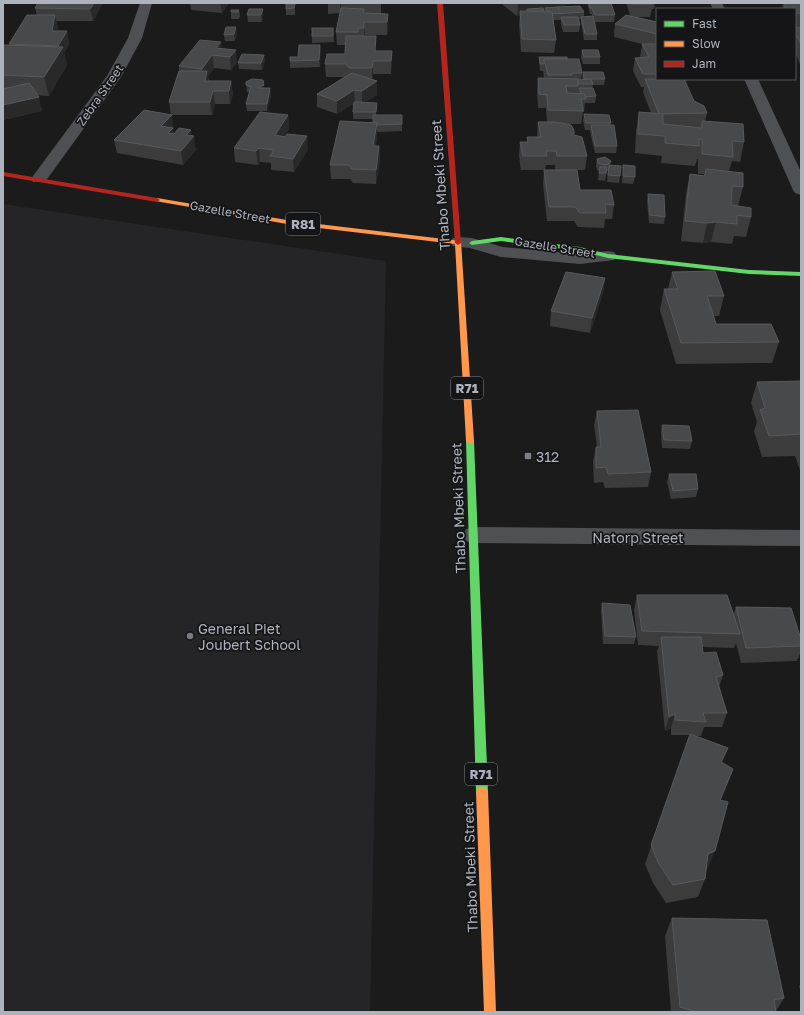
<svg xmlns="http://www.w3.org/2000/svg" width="804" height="1015" font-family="'Golos Text',sans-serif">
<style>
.built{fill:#252527}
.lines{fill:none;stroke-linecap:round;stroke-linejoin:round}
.street{fill:#4f5054;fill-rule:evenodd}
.fast{fill:#63d668;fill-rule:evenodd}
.slow{fill:#ff974d;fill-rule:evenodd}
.jam{fill:#b3261e;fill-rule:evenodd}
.wall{fill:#3c3c3d;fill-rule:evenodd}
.shaded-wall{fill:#292929}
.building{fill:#48494a;stroke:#58595c}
.poi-dot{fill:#7a7d84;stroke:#151517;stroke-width:1.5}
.labels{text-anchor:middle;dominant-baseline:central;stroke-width:3.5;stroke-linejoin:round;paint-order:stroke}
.far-street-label{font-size:12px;fill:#adb2bc;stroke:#151517}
.shield{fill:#151517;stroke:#7f838a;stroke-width:1}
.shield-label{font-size:13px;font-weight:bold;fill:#adb2bc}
.street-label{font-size:14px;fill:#adb2bc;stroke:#151517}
.poi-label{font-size:14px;fill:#adb2bc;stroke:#151517;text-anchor:start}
</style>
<rect width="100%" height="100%" fill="#1b1b1b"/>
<path class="built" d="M3 204 386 261 370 1012H3Z"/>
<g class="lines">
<g class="street">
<path d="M140 3H152L142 38 121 77 45 182H33L31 179 33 176 107 76 128 38Z"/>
<path d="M710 3H722L725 9H713Z"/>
<path d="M744 79H758L801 172V195L795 193 793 190Z"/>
<path d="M459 237 472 238 503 247 580 254 608 251 614 252 617 256 614 260 580 264 501 257 470 248 453 246 450 242 453 238Z"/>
<path d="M474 527 801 530V546L474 543 466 541 463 535 466 529Z"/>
</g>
<g class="fast">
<path d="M501 237 580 247 608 254 749 270 801 272V276L749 274 608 258 580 251 501 241 472 245 469 243 472 241Z"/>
<path d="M470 438 474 441 488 792 486 796 482 797 478 796 476 792 466 441Z"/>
</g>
<g class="slow">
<path d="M157 198 293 221 461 241 474 441 473 443 470 444 466 441 455 244 293 225 155 201 154 200Z"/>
<path d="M482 787 486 788 488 792 496 1012H484L476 792 478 788Z"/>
</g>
<g class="jam">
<path d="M437 3H443L461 243 458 245 455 243Z"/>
<path d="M3 172 157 198 160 200 157 202 3 176Z"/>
</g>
</g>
<g class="wall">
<path d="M38 3H103L93 21H56L58 28 57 31H67L69 44 64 53 67 65 49 96 37 95 42 111 3 120V45H9V44L37 15 35 8Z"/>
<path d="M190 3H229L222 13 191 10Z"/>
<path d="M328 3H381V14H388V26L387 35H365L364 36 376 51H392L391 74H373L372 80 377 95 365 102 377 103 376 115 402 124V131L377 132V136L376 146H379L380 160 376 184 353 183 350 179H331L330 165 373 122V119H353V104L337 114 317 107V94L344 77H326L325 64 345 54 346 45H337L336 32 340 13 328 14Z"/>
<path d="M503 3H574L555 8H558V7L584 12V17L592 16V14H590L587 3H611L615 15 614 22H595L597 34V40H584L581 23V19H578L580 25 579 32H563L561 24V20H553L556 40 554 53 521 52 519 23 520 16H517L503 5Z"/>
<path d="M626 3H655L654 9H652L650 17H635L657 22V79H687L686 83H685L694 101 707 113 705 121 744 142 740 162 732 161 729 171 743 187 738 206 751 217 746 237 734 236 732 244 711 242 703 243 681 241 686 194 690 174 704 176V174H698V159H697L695 166 661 163 662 156 635 153 636 131 639 112 651 113 643 92 644 87H641L633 71 635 58H640L642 44 614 37 615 24 630 15ZM690 127H701V128Z"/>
<path d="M783 3H801V26H795V9H782Z"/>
<path d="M295 4V15H286V9Z"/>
<path d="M249 9 263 16 262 22H248L247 15Z"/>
<path d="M239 10 240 16 239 19H231V12Z"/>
<path d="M795 27H801V64H800L795 52Z"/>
<path d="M312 28H333L334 42 312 43Z"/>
<path d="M237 33 235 41H225L224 35Z"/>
<path d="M221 42V49L237 63 231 70 214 68 208 76 209 81H231L233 94 230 104H215L212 115H171L169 102 179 71V66Z"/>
<path d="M320 45V67L290 68V57H298Z"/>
<path d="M582 50 600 57V64H583L581 57Z"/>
<path d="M264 55 265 61 262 70 239 69 238 63Z"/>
<path d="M539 57 567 59 582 73 581 80H582L583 72 605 79 604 85H593L592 88 596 96 595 103H585L584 112H583L581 124H567L587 156 585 170H555V165H546L545 170H521L519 156 520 142H527V137H537L538 122H547L546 108H538L537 91 538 78H544L543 71H540L539 63Z"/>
<path d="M246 82 264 85V88H270L271 95 267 111H247L246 104 249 93 247 92Z"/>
<path d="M584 114 611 123 610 125 617 146 616 153H595L590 132V130H585L583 121Z"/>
<path d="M288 115 289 129 284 136 308 150 294 172 271 170V163L260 162 258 165 235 162 234 148Z"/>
<path d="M174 129 173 130 174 134 191 130V135L196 150 183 165 117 153 114 140Z"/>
<path d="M597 159 611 165 620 176 619 183 607 182 608 171H607L605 181 598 180 599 171 597 170 596 166Z"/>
<path d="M623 165 635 177 633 184 622 183Z"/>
<path d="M544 170 580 190 614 205 612 219H605L604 228 578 227 574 221H547L543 184Z"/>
<path d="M648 194 665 217 664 224 649 223 647 201Z"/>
<path d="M672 272 724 296 719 316H714L716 324 779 342 772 363 676 364 660 310 664 289H668Z"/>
<path d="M605 278 603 293 590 333 550 326 551 311Z"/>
<path d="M801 381V473L795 456 762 457 754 431 757 422 751 403 757 382Z"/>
<path d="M597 411 651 472 648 487 605 488 603 482 594 483 593 461 596 447H597L594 425Z"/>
<path d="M662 425 692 441 690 449 662 448 661 432Z"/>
<path d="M669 474 698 489 696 497 671 499 667 482Z"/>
<path d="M637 595 733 616 736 607 801 639V651L797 661 741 663 736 643 734 648 702 647 703 653 723 675 719 687 727 713 722 727H704L701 736H694L728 748 722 762 733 769 721 800 706 870 705 879 698 897 666 903 653 883 645 864 690 735H671V728L665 731 657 651 659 646 638 645 634 610Z"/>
<path d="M602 603 636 637 634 644H603L601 611Z"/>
<path d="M672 918 784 998 776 1011V1012H671L665 936Z"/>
<path d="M801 983V993L799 986Z"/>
</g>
<g class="shaded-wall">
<path d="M94 3H103L93 21 90 9Z"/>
<path d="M220 3H229L222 13Z"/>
<path d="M340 3H341V13Z"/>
<path d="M521 3H574L546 10 545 8V10L528 14 527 9 526 14 520 11V16H517L518 4Z"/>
<path d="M263 9V16L262 22 261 15Z"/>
<path d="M388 14V26L387 35V22Z"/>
<path d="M55 15 58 28 55 44 52 31Z"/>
<path d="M364 22 365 35 364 41Z"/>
<path d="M236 27 237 33 235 41 234 34Z"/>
<path d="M67 31 69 44 64 53 67 65 49 96 44 77 58 46Z"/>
<path d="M221 42 222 55 216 48Z"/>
<path d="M320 45 321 51 320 67 319 60Z"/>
<path d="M236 50 237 63 231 70 230 57Z"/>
<path d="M212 55 214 68 208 76 209 85 203 82 202 69Z"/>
<path d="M264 55 265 61 262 70 261 63Z"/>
<path d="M373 61V74L372 81V68Z"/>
<path d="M231 81 233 94 230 104 229 91Z"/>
<path d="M377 81V95L362 104V91Z"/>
<path d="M264 85V91L258 88Z"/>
<path d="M270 88 271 95 267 111V104Z"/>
<path d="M354 90 355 103 337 114V101Z"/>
<path d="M213 91 215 104 212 115 210 102Z"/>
<path d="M39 97 42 111 3 120V105Z"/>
<path d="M172 115 174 129 173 130 175 142 161 126Z"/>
<path d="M288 115 289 129 276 149 275 135Z"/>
<path d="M377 123V136L373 160V146Z"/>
<path d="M191 130 192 139 194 136 196 150 183 165 181 151 186 135Z"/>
<path d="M307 136 308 150 294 172 293 159Z"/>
<path d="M379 146 380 160 376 184V170Z"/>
<path d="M259 148 260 162 258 165 256 151Z"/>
<path d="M611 161 610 168 609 165 608 171 609 164Z"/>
<path d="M716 222 711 242 703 243 707 223Z"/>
<path d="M605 278 603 293 590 333 592 318Z"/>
<path d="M675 714 671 728 665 731 669 717Z"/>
<path d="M733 769 726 789 712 819 720 800Z"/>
<path d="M715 851 707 870 701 873 708 854Z"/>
</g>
<g class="building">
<path d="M38 3H94L90 9 35 8Z"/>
<path d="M589 3H611L615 15H595L592 8H590Z"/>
<rect x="632" y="3" width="20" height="1"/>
<path d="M785 3H801V13H795V9H785Z"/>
<path d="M286 4H295L294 8 286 9Z"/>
<path d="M580 6 584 12 553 14 552 12 547 11 545 8 558 7 559 10 558 7Z"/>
<path d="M341 8 364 9 363 13 388 14 387 22H364V28H358V32H336Z"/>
<path d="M543 8 544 11H527V9Z"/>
<path d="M249 9H263L261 15H247Z"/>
<path d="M231 10H239L238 12H231Z"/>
<path d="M520 11 552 12 556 40 522 39Z"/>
<path d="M27 15H55L52 31H67L58 46 9 44Z"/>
<path d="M626 15 657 22V34L615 24Z"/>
<path d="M593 16 597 34H585L581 17Z"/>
<path d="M561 17H578L580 25H564Z"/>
<path d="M226 27H236L234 34 224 35Z"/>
<path d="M795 27H801V45L797 36H795Z"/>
<rect x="312" y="28" width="21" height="8"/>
<path d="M346 36H376L375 51H392L391 61H373L372 68H349L346 64H325L327 54H345Z"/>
<path d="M200 40 221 42 216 48 236 50 230 57 212 55 202 69 179 66Z"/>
<path d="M642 44H657V74H643L635 58 649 57Z"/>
<path d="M3 45 63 47 44 77 3 75Z"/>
<path d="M299 45H320L319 60 290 61V57H298Z"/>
<path d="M582 50H598L600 57H584Z"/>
<path d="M242 54 264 55 261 63H238Z"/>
<path d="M539 57H567V59H544V64H540Z"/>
<path d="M544 59H579L582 73H572V75H548Z"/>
<path d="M179 71H207L205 81H231L229 91H213L210 102H169Z"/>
<path d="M583 72H603L605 79H584Z"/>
<path d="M352 73 377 81 362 91 354 90 337 101 317 94Z"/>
<path d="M538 78 578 79V86H566L567 93 585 94 586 99H581L583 111 548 110 547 95 539 94Z"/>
<path d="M252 79 263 80 264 85 258 88H270L267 104H246L251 87 246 85V82Z"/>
<path d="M591 79 593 84H578V80Z"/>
<path d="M645 79H684L694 101 704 106 707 113 659 114Z"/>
<path d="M29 83 39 97 3 105V89Z"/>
<path d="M579 88H593L596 96 585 97V94L581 93Z"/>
<path d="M354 102 377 103 376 112H353Z"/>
<path d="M144 110 172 115 161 126 173 128 168 133 174 134 179 128 191 130 186 135 194 136 181 151 114 140Z"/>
<path d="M260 112 288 115 275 135 285 137 287 134 307 136 293 159 270 156 274 150 259 148 256 151 234 148Z"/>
<path d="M639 112 663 114V124L702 128V121L743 124 744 142 732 141 733 157 702 154V139H699V146L665 143V136L638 134Z"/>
<path d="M584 114 609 115 611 123H586Z"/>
<path d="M373 115H402V124L377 125V123L373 122Z"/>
<path d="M340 121 377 123 373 146H379L376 170 352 169 349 165H330Z"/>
<path d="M538 122H556L571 125 574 130V135L582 137 587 156H557L556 151H546L547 156H523L520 142H528L527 137H541Z"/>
<path d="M591 125H614L617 146H595Z"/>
<path d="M605 157 611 161 609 164 604 165 598 163 597 159Z"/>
<path d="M609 165 621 166 620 176 608 175Z"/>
<path d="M623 165 635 166V177L623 176Z"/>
<path d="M600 167H607L606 173H599Z"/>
<path d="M706 169 743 173V187L732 186 731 205 751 208V217L737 215V224L716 222 707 223 685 221 690 174 705 176Z"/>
<path d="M544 170H577L580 190H611L614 205 605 204 606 213H580L575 207H549Z"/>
<path d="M648 194 664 195 665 217 650 215Z"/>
<path d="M715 271 724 296H707L716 324H771L779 342 681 343 664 289H678L672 272Z"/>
<path d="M566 272 605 278 592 318 551 311Z"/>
<path d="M801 381V434L769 436 760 410 765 408 757 382Z"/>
<path d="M638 410 651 472 608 474 606 467 596 468V447H601L597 411Z"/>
<path d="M662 425 689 426 692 441 664 440Z"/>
<path d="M669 474H696L698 489 673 491Z"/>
<path d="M637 595H727L740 634 642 631Z"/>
<path d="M602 603 630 605 636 637 605 636Z"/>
<path d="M736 607 791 608 801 639V646L746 648Z"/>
<path d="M661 637H701L703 653 716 652 723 675 716 677 727 713H703L706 722 675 720V714L669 717Z"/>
<path d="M690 734 728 748 721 762 733 769 720 800 728 802 715 851 708 854 705 879 673 885 659 864 651 845Z"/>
<path d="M672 918 767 920 784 998 774 1000 776 1012H697L680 1007Z"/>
</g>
<g class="poi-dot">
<rect x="524" y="452" width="8" height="8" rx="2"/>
<circle cx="190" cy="636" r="4"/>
</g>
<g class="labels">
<g class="far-street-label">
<text transform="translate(100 95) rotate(-55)">Zebra Street</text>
<text transform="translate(230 212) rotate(10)">Gazelle Street</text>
<text transform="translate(555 247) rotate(9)">Gazelle Street</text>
</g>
<g class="shield">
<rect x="286" y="213" width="34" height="22" rx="3"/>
<rect x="451" y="377" width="32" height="22" rx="3"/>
<rect x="465" y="763" width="32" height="22" rx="3"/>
</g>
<g class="shield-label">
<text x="303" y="224">R81</text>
<text x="467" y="388">R71</text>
<text x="481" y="774">R71</text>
</g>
<g class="street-label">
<text transform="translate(440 185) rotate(-94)">Thabo Mbeki Street</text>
<text transform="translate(458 508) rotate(-92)">Thabo Mbeki Street</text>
<text x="638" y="537">Natorp Street</text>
<text transform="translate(470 867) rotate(-92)">Thabo Mbeki Street</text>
</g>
<g class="poi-label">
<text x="536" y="456">312</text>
<text x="198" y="628">General Piet<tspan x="198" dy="16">Joubert School</tspan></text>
</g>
</g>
<rect width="804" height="1015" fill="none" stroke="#adb2bc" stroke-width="8"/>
<rect x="656" y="8" width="140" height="72" fill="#151517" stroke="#525459"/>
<rect x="664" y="21" width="20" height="6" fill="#63d668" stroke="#525459"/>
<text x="692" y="28" font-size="12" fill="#adb2bc">Fast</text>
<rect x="664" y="41" width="20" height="6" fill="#ff974d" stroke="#525459"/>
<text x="692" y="48" font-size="12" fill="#adb2bc">Slow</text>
<rect x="664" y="61" width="20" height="6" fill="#b3261e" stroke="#525459"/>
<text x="692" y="68" font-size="12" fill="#adb2bc">Jam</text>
</svg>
